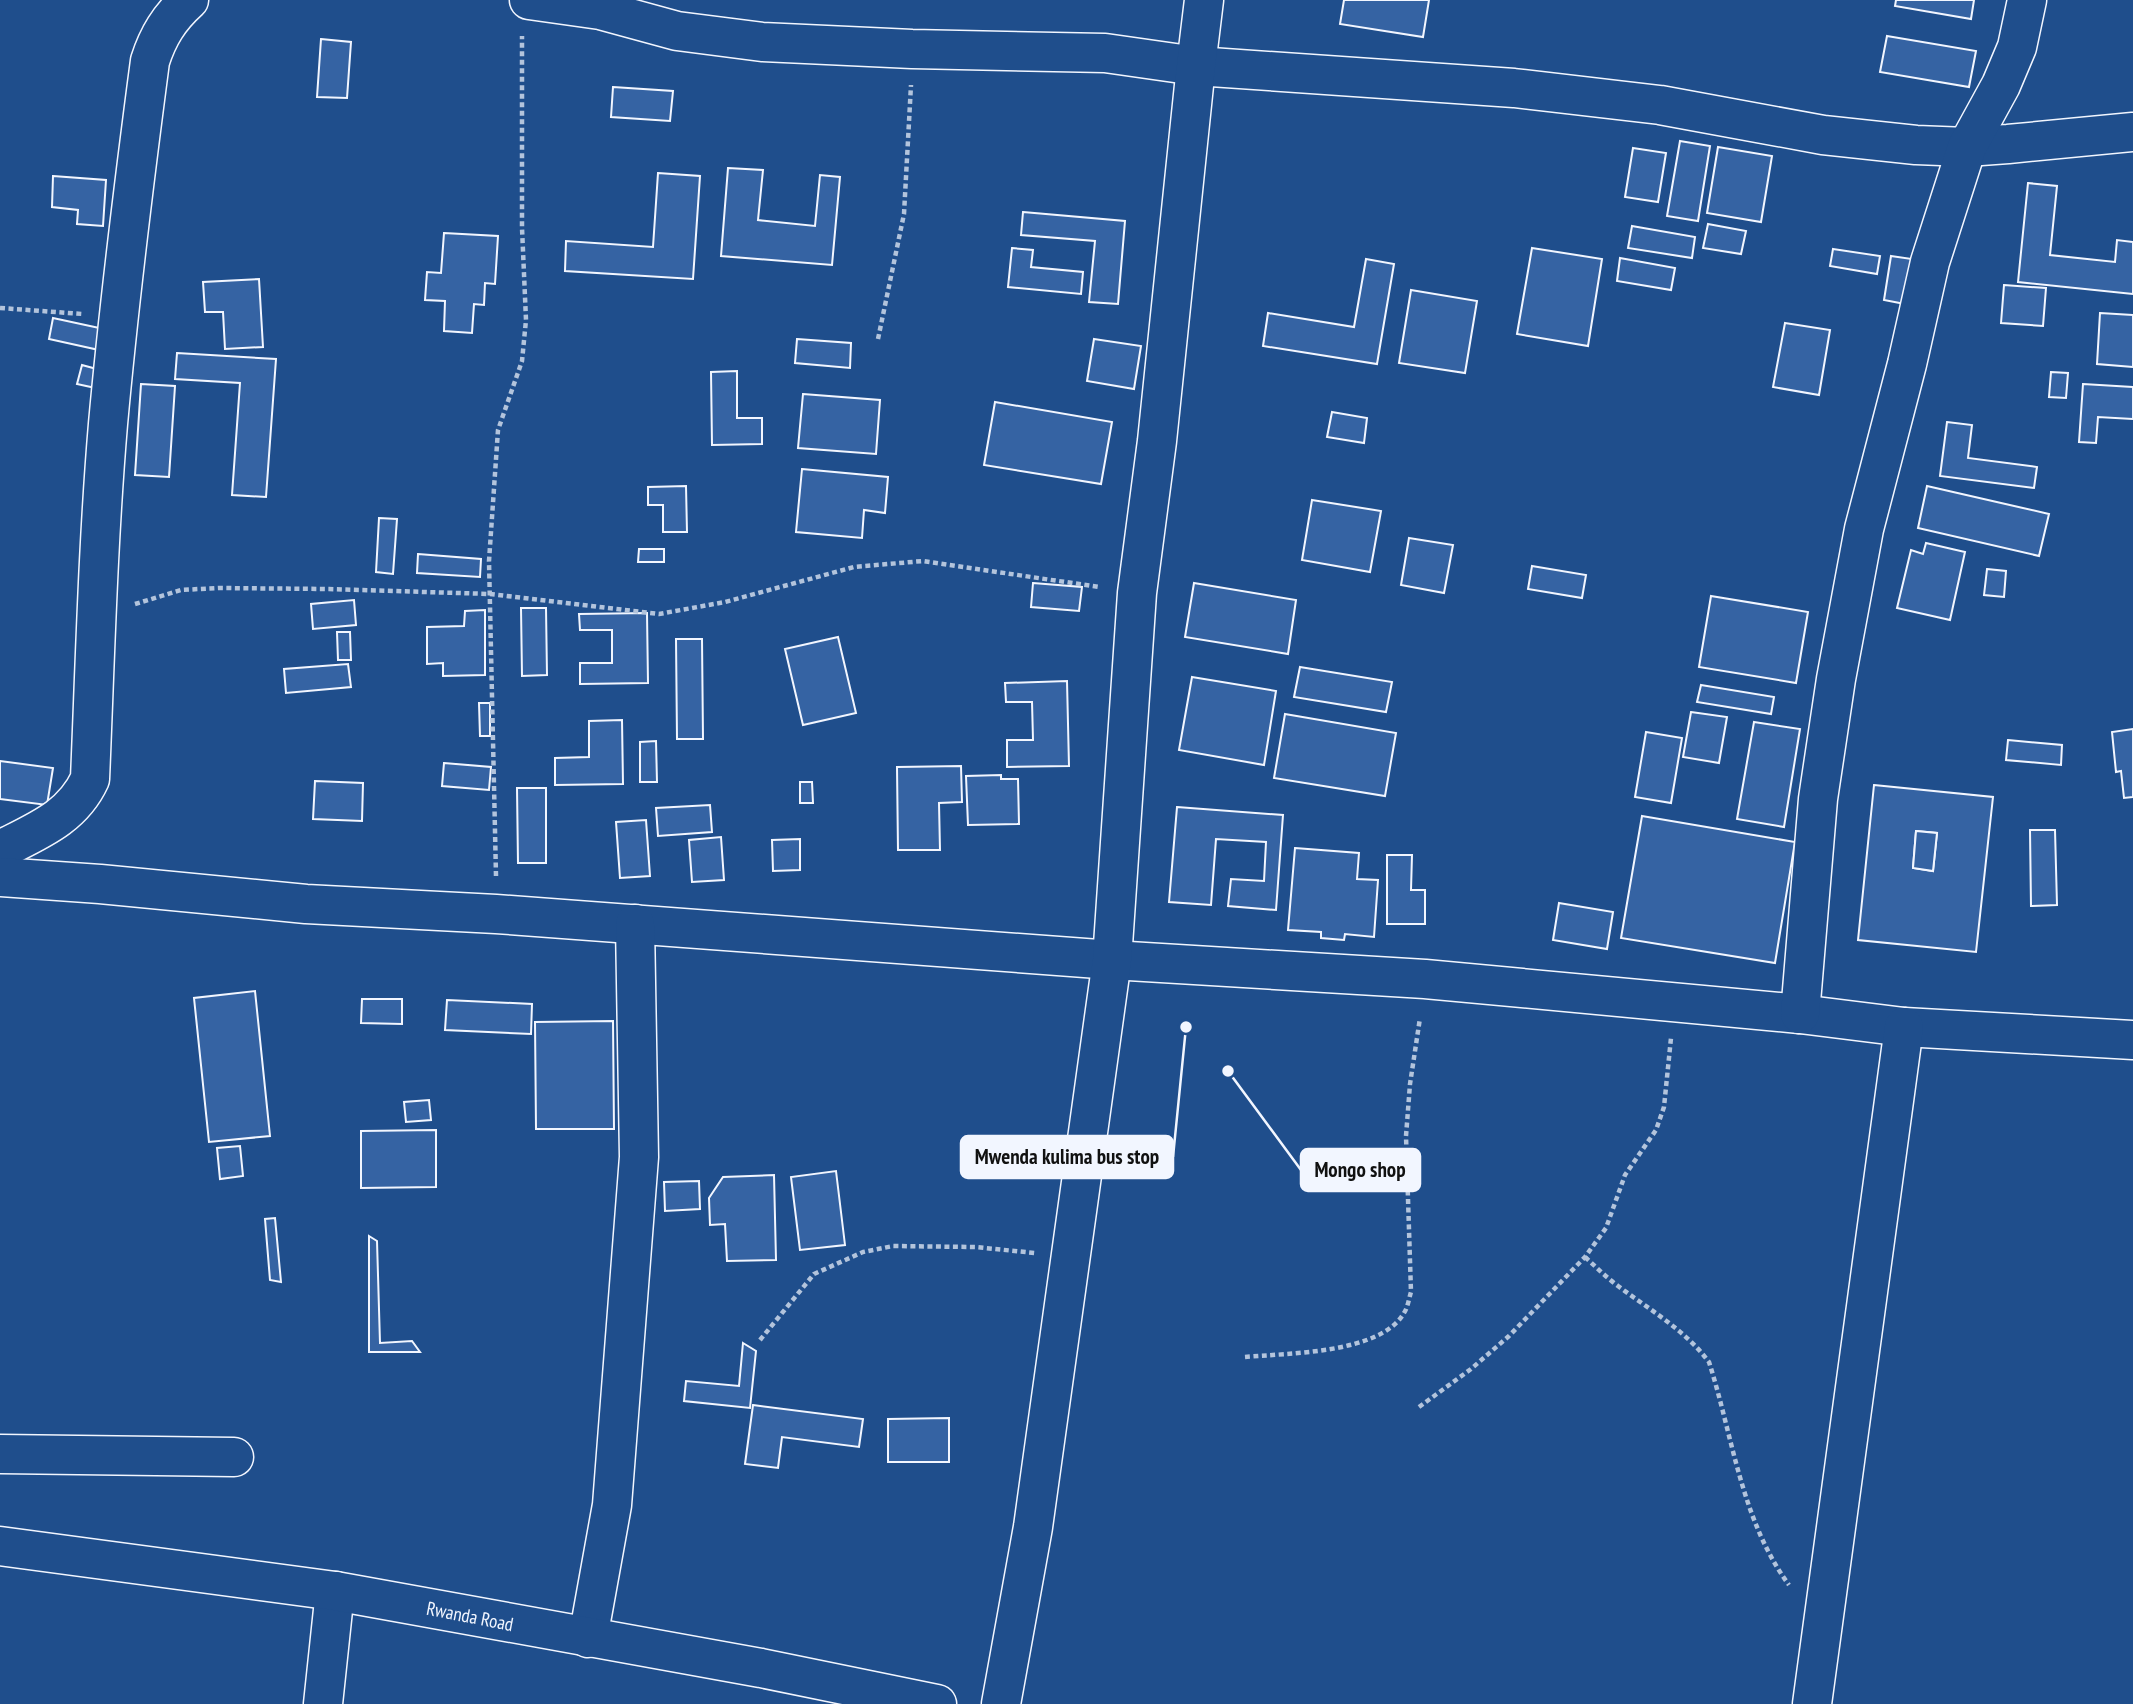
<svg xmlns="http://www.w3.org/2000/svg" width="2133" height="1704" font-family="'PT Sans Narrow',sans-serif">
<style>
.building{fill:#3563a3;stroke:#f2f6ff;stroke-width:2;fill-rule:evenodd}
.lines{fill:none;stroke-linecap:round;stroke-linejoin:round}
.minor-casing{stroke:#f2f6ff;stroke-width:41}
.highway-casing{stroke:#f2f6ff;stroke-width:41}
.path{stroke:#b3c4dc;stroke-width:4.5;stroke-dasharray:5 3.5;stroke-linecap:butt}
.minor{stroke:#1f4e8c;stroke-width:38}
.highway{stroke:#1f4e8c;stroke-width:38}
.labels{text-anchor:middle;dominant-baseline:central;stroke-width:5;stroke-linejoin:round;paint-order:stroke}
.street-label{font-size:19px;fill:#f2f6ff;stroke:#1f4e8c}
.leader{fill:none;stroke:#f2f6ff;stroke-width:2.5}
.callout-dot{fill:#f2f6ff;stroke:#1f4e8c;stroke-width:2.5}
.callout{fill:#f2f6ff;stroke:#f2f6ff;stroke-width:2.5}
.callout-label{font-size:21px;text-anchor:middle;font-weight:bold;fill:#111}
</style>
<rect width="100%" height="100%" fill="#1f4e8c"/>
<g class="building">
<path d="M1344 0H1429L1423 37 1340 24Z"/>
<path d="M1896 0H1974L1971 19 1895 6Z"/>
<path d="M1887 36 1976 51 1969 87 1880 72Z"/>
<path d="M321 39 351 42 347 98 317 97Z"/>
<path d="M613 87 673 91 670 121 611 117Z"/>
<path d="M1680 141 1710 146 1698 221 1667 216Z"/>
<path d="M1718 147 1772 156 1761 222 1707 213Z"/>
<path d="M1633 148 1666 153 1658 202 1625 197Z"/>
<path d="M728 168 763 170 758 220 815 226 820 175 840 177 832 265 721 256Z"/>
<path d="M658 173 700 176 693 279 565 271 566 241 653 247Z"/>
<path d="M53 176 106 180 103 226 77 224 78 210 52 207Z"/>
<path d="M2028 183 2057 186 2050 255 2115 262 2117 240 2133 242V294L2018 282Z"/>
<path d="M1023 212 1125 221 1118 304 1089 302 1095 241 1021 235Z"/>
<path d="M1708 224 1746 231 1741 254 1703 248Z"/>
<path d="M1632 226 1695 237 1692 258 1628 248Z"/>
<path d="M444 233 498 236 495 284 485 283 484 305 474 304 472 333 444 331 445 301 425 300 427 272 441 273Z"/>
<path d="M1012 248 1033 250 1031 267 1083 272 1081 294 1008 287Z"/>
<path d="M1532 248 1602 259 1588 346 1517 334Z"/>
<path d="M1833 249 1880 256 1877 274 1830 266Z"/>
<path d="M1891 256 1912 259 1905 304 1884 300Z"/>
<path d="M1620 258 1675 268 1671 290 1617 281Z"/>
<path d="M1366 259 1394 264 1377 364 1263 346 1268 313 1354 327Z"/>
<path d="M259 279 263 347 225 349 223 312H205L203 282Z"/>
<path d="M2004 285 2046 288 2043 326 2001 323Z"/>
<path d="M1411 290 1477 301 1465 373 1399 363Z"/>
<path d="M2100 313 2133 315V367L2097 364Z"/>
<path d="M53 318 104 329 99 350 49 339Z"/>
<path d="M1785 323 1830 330 1819 395 1773 387Z"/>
<path d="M797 339 851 343 850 368 795 363Z"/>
<path d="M1094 339 1141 346 1134 389 1087 381Z"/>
<path d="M177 353 276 359 266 497 232 495 240 383 175 379Z"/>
<path d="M82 365 104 371 100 389 77 384Z"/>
<path d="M737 371V418H762V444L712 445 711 372Z"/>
<path d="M2051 372 2068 373 2066 398 2049 397Z"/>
<path d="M141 384 175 386 169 477 135 475Z"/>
<path d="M2083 384 2133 387V419L2098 417 2096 443 2079 442Z"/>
<path d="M803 394 880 400 876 454 798 448Z"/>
<path d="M995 402 1112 422 1101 484 984 465Z"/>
<path d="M1332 412 1367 418 1364 443 1327 437Z"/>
<path d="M1947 422 1972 425 1968 458 2037 467 2034 488 1940 476Z"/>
<path d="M802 469 888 477 885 513 864 510 862 538 796 532Z"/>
<path d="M686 486 687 532H663V505H648V487Z"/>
<path d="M1927 486 2049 514 2039 556 1918 528Z"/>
<path d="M1312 500 1381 511 1370 572 1302 560Z"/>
<path d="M379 518 397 519 393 574 376 572Z"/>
<path d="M1409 538 1453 545 1444 593 1401 585Z"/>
<path d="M1926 543 1965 552 1950 620 1897 608 1911 550 1923 554Z"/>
<path d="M639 549H664V562H638Z"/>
<path d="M418 554 481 559 480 577 417 573Z"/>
<path d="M1532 566 1586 575 1582 598 1528 589Z"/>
<path d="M1987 569 2006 571 2004 597 1984 595Z"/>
<path d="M1033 583 1082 587 1079 611 1031 607Z"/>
<path d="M1194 583 1296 600 1288 654 1185 637Z"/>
<path d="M1711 596 1808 612 1796 683 1699 667Z"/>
<path d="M354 600 356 625 313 629 311 604Z"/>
<path d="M521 608H546L547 675 522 676Z"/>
<path d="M485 610V675L443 676V663L427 664V627L464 626 465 611Z"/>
<path d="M647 613 648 683 580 684V663H612V630H580L579 614Z"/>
<path d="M337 632H350L351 660H338Z"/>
<path d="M838 637 856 713 803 725 785 649Z"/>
<path d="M676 639H702L703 739H677Z"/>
<path d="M348 664 351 687 286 693 284 669Z"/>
<path d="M1300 667 1392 682 1386 712 1294 697Z"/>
<path d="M1192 677 1276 691 1264 765 1179 750Z"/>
<path d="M1067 681 1069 766 1007 767V740H1033L1032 702H1006L1005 683Z"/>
<path d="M1701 685 1774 697 1771 714 1697 702Z"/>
<path d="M479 703H490V736H480Z"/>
<path d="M1691 712 1727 717 1719 763 1683 757Z"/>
<path d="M1285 714 1396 733 1385 796 1274 778Z"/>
<path d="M622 720 623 784 555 785V758L589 757V721Z"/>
<path d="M1754 722 1800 729 1784 827 1737 819Z"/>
<path d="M2133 729V797L2124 798 2121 771 2116 772 2112 732Z"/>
<path d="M1646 732 1682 738 1671 803 1635 797Z"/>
<path d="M2008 740 2062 745 2061 765 2006 760Z"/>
<path d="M656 741 657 782H640V742Z"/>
<path d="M0 761 53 768 47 805 0 799Z"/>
<path d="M444 763 491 767 489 790 442 786Z"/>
<path d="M961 766 962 802 939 803 940 850H898L897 767Z"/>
<path d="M1001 775V779H1018L1019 824 968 825 966 776Z"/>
<path d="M315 781 363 783 362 821 313 819Z"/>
<path d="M800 782H812L813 803H800Z"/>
<path d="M1874 785 1993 797 1976 952 1858 940ZM1916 831 1937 833 1933 871 1913 868Z"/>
<path d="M517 788H546V863H518Z"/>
<path d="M710 805 712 832 658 836 656 808Z"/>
<path d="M1177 807 1283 815 1276 910 1228 906 1231 879 1264 881 1266 842 1216 839 1211 905 1169 902Z"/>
<path d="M1642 816 1795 842 1775 963 1621 938Z"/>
<path d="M646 820 650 876 620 878 616 822Z"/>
<path d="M2030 830H2055L2057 905 2031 906Z"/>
<path d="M1916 831 1937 833 1933 871 1913 868Z"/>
<path d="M721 837 724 880 692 882 689 840Z"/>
<path d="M800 839V870L773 871 772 840Z"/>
<path d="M1295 848 1359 853 1357 879 1378 880 1374 937 1345 934 1344 940 1321 938V932L1288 930Z"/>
<path d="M1387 855H1412L1411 890H1425V924H1387Z"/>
<path d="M1559 903 1613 912 1607 949 1553 940Z"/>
<path d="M255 991 270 1136 209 1142 194 998Z"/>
<path d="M362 999H402V1024L361 1023Z"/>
<path d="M447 1000 532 1004 531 1034 445 1030Z"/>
<path d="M613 1021 614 1129H536L535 1022Z"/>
<path d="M429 1100 431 1120 406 1122 404 1102Z"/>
<path d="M436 1130V1187L361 1188V1131Z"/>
<path d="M240 1146 243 1176 220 1179 217 1148Z"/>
<path d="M836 1171 845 1245 800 1250 791 1177Z"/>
<path d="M774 1175 776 1260 727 1261 725 1224 710 1225 709 1198 723 1177Z"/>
<path d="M699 1181 700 1209 665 1211 664 1182Z"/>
<path d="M275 1218 281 1282 270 1280 265 1219Z"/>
<path d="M369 1236 377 1241 380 1343 412 1341 420 1352H369Z"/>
<path d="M743 1343 756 1351 750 1408 684 1401 686 1381 739 1386Z"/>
<path d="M753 1405 863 1419 859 1447 782 1437 778 1468 745 1464Z"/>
<path d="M949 1418V1462H888V1419Z"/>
</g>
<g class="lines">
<g class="minor-casing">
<g id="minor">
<path d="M529 0 600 10 677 31 762 42 912 49 1105 53 1196 66 1514 88 1660 105 1823 135 1916 145 1967 147 2008 144 2133 132"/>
<path d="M0 850C37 831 72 818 90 779 95 661 98 542 108 424 119 303 134 182 150 61 158 36 169 18 189 0"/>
<path d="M0 877 100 884 306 904 496 914 1112 960 1425 979 1800 1014 1904 1027 2133 1040"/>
<path d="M1800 1014 1818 799 1836 679 1864 529 1907 364 1930 262 1967 147 2001 85 2017 47 2027 0"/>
<path d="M0 1454 234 1457"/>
<path d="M588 1638 612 1505 639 1157 635 924"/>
<path d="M323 1704 335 1591"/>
<path d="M1001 1704 1033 1527 1112 960 1137 593 1157 441 1196 66 1204 0"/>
<path d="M1812 1704 1904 1027"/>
</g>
</g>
<g class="highway-casing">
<path id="highway" d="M0 1546 335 1591 761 1668 937 1704"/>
</g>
<g class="path">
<path d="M0 308 83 314"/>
<path d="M878 339 904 214 911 85"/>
<path d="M135 604 181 590 218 588 329 589 490 594 659 614 725 602 854 567 923 561 1099 587"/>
<path d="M496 876 489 561 498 430 522 361 526 320 522 228V36"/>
<path d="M1585 1257C1596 1267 1606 1277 1618 1286 1650 1310 1685 1330 1709 1362 1733 1437 1741 1520 1789 1585"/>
<path d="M760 1340 814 1274 863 1252 893 1246 975 1247 1035 1253"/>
<path d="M1245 1357C1288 1353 1380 1354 1404 1313 1408 1307 1409 1298 1411 1292L1406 1136 1410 1084 1420 1018"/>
<path d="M1419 1407 1471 1369 1509 1336 1585 1257 1606 1228 1625 1175 1656 1130 1664 1107 1671 1038"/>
</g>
<use href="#minor" class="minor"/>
<use href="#highway" class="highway"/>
</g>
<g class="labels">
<g class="street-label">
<text transform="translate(470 1616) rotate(11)">Rwanda Road</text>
</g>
</g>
<path class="leader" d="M1186 1027L1173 1157M1228 1071L1301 1170"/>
<g class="callout-dot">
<circle cx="1186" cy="1027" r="7"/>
<circle cx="1228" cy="1071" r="7"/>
</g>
<g class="callout">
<rect x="961" y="1136" width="212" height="42" rx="7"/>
<rect x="1301" y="1149" width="119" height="42" rx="7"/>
</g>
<g class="callout-label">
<text x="1067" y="1164">Mwenda kulima bus stop</text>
<text x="1360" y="1177">Mongo shop</text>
</g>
</svg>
